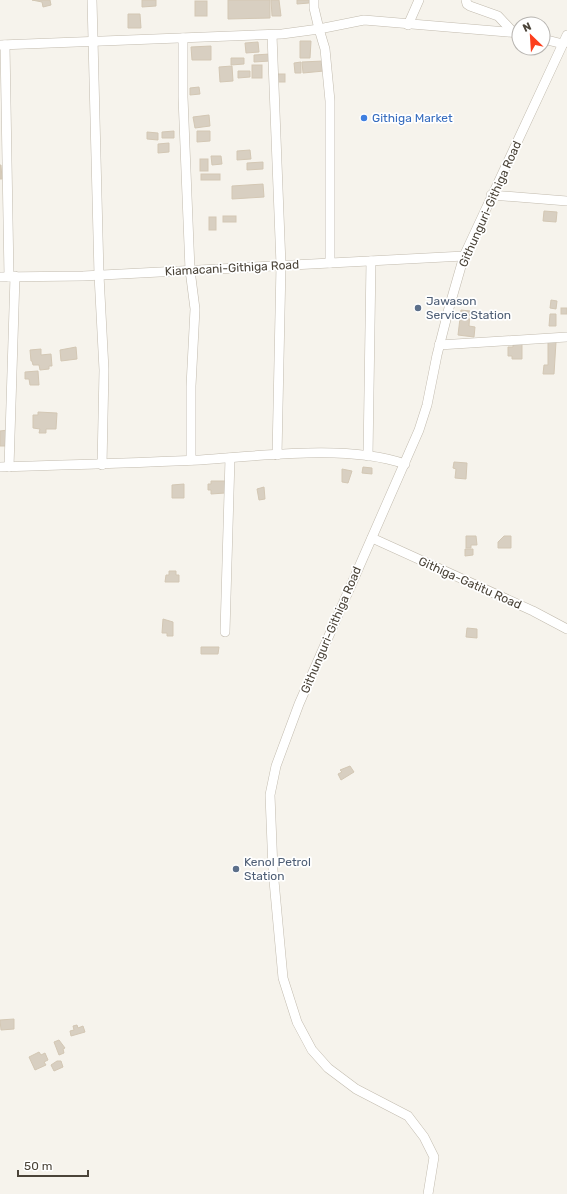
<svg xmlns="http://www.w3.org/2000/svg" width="567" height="1194" font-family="Rubik,sans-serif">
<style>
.building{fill:#d8cfc1;stroke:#d3c7b4}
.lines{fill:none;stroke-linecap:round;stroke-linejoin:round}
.minor-casing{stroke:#c2bbae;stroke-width:10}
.minor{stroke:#fff;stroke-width:9}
.shop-dot{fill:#3f7fe0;stroke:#fff;stroke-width:1.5}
.service-dot{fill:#5c6f8a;stroke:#fff;stroke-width:1.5}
.labels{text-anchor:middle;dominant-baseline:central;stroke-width:3.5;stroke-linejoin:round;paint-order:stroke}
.shop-label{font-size:12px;fill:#366cbe;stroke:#fff;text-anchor:start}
.street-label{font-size:12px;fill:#4b4439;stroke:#fff}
.service-label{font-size:12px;fill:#4e5e75;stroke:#fff;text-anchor:start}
</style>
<rect width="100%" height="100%" fill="#f6f3ec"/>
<g class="building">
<path d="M32 0H50L51 5 43 7 42 2Z"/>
<path d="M142 0H156V6L142 7Z"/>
<path d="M228 0H270V18L228 19Z"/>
<path d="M271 0H279L281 16H272Z"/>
<path d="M297 0H309V3L297 4Z"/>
<rect x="195" y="1" width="12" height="15"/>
<path d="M128 14H140L141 28H128Z"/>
<path d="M300 41H311L310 58H300Z"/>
<path d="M258 42 259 52 246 53 245 43Z"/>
<path d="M211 46V60H192L191 47Z"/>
<path d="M270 54V61L254 62V55Z"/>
<path d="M231 58H244V64L231 65Z"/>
<path d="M323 61 324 71 303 73 302 62Z"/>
<path d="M301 62V73H295L294 63Z"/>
<rect x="252" y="65" width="10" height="13"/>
<path d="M232 66 233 81 220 82 219 67Z"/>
<path d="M238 71H250V77L238 78Z"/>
<rect x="276" y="74" width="9" height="8"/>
<path d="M199 87 200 94 190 95V88Z"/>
<path d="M209 115 210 126 195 128 193 117Z"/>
<path d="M174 131V138H162V132Z"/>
<path d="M197 131H210V141L197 142Z"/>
<path d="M147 132 158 133V140L147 139Z"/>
<path d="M169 143V152L158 153V144Z"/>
<path d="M250 150 251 159 237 160V151Z"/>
<path d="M211 156H221L222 164 212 165Z"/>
<rect x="200" y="159" width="8" height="12"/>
<path d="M263 162V169L247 170V163Z"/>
<path d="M0 165H1L2 179H0Z"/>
<rect x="201" y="174" width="19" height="6"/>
<path d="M263 184 264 197 232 199V186Z"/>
<path d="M544 211 557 212 556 222 543 221Z"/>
<rect x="223" y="216" width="13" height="6"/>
<rect x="209" y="217" width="7" height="13"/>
<path d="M551 300 557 301 556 309 550 308Z"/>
<rect x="561" y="308" width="6" height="6"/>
<path d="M461 310 470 311 469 326 475 327 474 337 458 335Z"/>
<path d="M550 314H556V326H549Z"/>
<path d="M548 342H556L554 374H543L544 365H548Z"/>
<path d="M513 344H522V359H512V356H508V347H513Z"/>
<path d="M76 347 77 359 61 361 60 350Z"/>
<path d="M41 349V355L51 354 52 366H49V369L40 370 39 365H33L32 361H31L30 350Z"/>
<path d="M38 371 39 385H30L29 379H25V372Z"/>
<path d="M38 412 57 413 56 429H46V433H39L40 429 33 428V415H38Z"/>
<path d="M8 430 6 446H0V431Z"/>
<path d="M454 462 467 463 466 479 455 478 456 469 453 468Z"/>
<path d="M363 467 372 468V474L362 473Z"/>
<path d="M342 469 352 471 348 483 342 482Z"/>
<path d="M211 481H225V493L211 494V490H208V484H211Z"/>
<path d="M184 484V498H172V485Z"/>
<path d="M264 487 265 499 259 500 257 489Z"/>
<path d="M466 536H476L477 545H471V548H466Z"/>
<path d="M504 536H511V548H498V542Z"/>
<path d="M465 549H473V555L465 556Z"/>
<path d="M169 571H176V575H179V582H165L166 575H169Z"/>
<path d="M163 619 173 622V636H167V633H162Z"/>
<path d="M467 628 477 629V638L466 637Z"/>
<path d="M201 647H219L218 654H201Z"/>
<path d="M350 766 354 772 341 780 338 774 342 772 340 770Z"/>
<path d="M14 1019V1029L1 1030 0 1020Z"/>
<path d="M77 1025 78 1028 83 1026 85 1032 71 1036 70 1031 74 1030 73 1026Z"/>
<path d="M59 1040 65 1048 63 1049 64 1053 59 1055 54 1042Z"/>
<path d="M39 1052 41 1055 45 1053 48 1060 44 1062 46 1065 35 1070 29 1057Z"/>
<path d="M57 1061H61L63 1067 54 1071 51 1065Z"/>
</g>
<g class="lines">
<g class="minor-casing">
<g id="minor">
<path d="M92 0 99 275 104 370 102 465"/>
<path d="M314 0V8L319 29 364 20 519 33"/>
<path d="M466 0 467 4 470 6 498 16 513 32"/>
<path d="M408 25 419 0"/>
<path d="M272 35 281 265 277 455"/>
<path d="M183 38V97L190 270 195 309 191 386V460"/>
<path d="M543 39 563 44"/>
<path d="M0 45 282 34 319 29 325 49 330 101V263"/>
<path d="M5 45 9 277"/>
<path d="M491 195 567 201"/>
<path d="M0 277 83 276 464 256"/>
<path d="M439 345 567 337"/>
<path d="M368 456 371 261"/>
<path d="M0 467C67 465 133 463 200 460 261 456 347 444 405 464"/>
<path d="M9 467 15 276"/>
<path d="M372 538 533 611 567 629"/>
<path d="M225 632 230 458"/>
<path d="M428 1194 434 1157 424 1137 408 1116 356 1089 328 1068 312 1050 297 1022 283 978 273 870 270 795 276 766 299 704 419 430 427 405 437 355 449 308 464 256 567 35"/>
</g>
</g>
<use href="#minor" class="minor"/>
</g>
<circle class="shop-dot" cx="364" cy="118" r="4"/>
<g class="service-dot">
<circle cx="418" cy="308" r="4"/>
<circle cx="236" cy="869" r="4"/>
</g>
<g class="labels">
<g class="shop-label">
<text x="372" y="118">Githiga Market</text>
</g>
<g class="street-label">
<text transform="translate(490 204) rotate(-66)">Githunguri-Githiga Road</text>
<text transform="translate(232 268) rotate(-3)">Kiamacani-Githiga Road</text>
<text transform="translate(470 583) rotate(24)">Githiga-Gatitu Road</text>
<text transform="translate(331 630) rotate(-67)">Githunguri-Githiga Road</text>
</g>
<g class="service-label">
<text x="426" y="301">Jawason<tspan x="426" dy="14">Service Station</tspan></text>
<text x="244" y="862">Kenol Petrol<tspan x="244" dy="14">Station</tspan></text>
</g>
</g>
<g transform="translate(531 36) rotate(335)"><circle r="19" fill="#ffffff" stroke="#b7b4b0"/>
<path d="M0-3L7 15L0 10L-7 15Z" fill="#fc3f1d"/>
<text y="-6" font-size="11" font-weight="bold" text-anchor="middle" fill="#4b4439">N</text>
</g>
<path d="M18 1170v6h70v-6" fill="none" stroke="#4b4439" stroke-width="2"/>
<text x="24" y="1170" font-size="12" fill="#4b4439" stroke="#ffffff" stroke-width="3" paint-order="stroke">50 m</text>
</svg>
